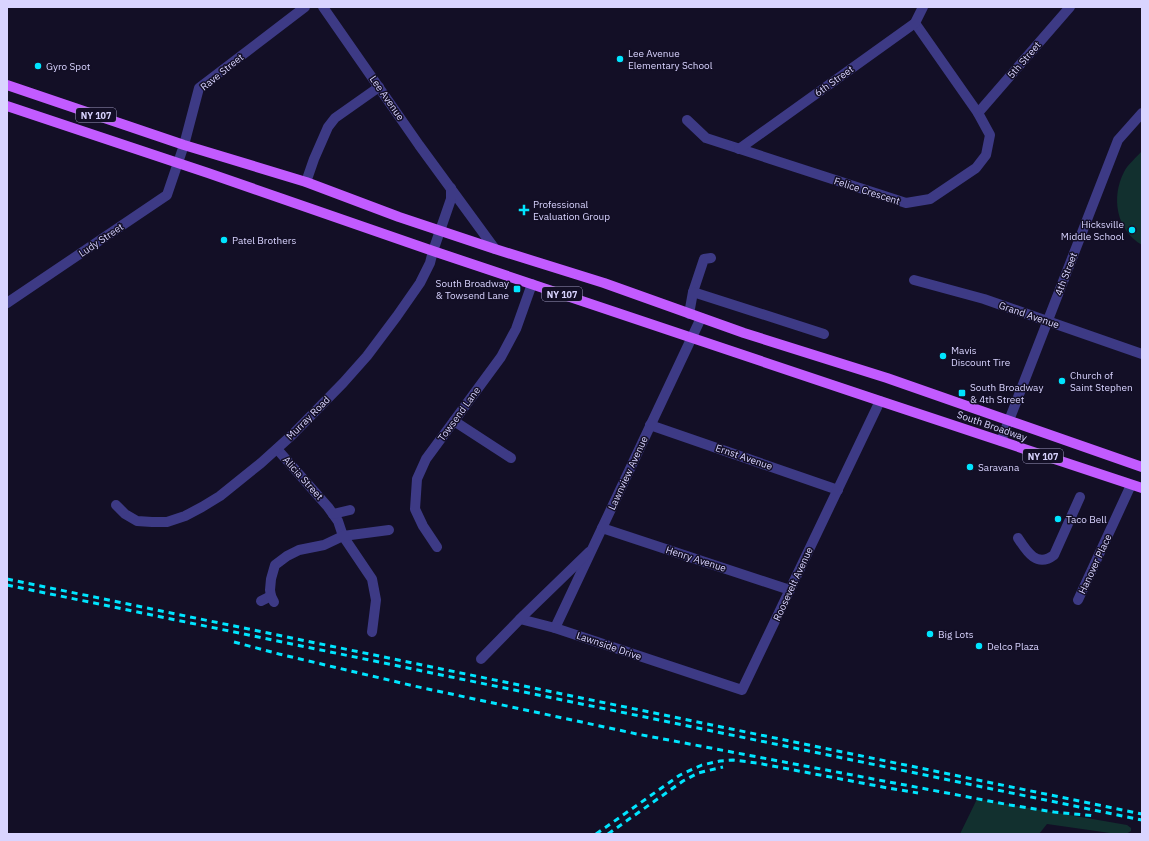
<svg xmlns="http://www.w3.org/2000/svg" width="1149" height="841" font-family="'IBM Plex Sans',sans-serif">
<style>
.green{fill:#12302f}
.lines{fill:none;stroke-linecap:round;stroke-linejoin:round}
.minor{stroke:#3d3a85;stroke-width:10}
.major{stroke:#c25bff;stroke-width:10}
.rail{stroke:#00e5ff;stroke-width:3;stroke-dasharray:6 5;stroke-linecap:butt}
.poi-dot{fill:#00e5ff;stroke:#130f26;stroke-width:1.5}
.labels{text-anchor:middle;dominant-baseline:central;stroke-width:3;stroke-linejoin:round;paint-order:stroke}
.shield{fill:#130f26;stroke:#9e99be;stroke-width:1}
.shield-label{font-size:9px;font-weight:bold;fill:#d9d4ff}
.poi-label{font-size:10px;fill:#d9d4ff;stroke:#130f26;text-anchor:start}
.street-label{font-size:10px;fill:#d9d4ff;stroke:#130f26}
</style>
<rect width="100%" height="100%" fill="#130f26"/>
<g class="green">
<path d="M1142 151V245C1116 230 1111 197 1124 172 1128 164 1136 158 1142 151Z"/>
<path d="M977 799 1127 825 1131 828V831L1126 834H1117L1047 824 1039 834H960Z"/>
</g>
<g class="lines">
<g class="minor">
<path d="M323 7 419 145 495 249"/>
<path d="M978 113 1070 7"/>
<path d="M687 120 706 138 906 203 930 199 976 168 986 155 990 135 978 113 915 23"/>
<path d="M739 149 915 23 923 7"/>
<path d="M306 182 314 159 328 127 335 118 379 87"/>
<path d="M914 280 984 299 1142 354"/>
<path d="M693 292 704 259 711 258"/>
<path d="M7 303 167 195 184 145 199 88 305 7"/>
<path d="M689 314 693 292 824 334"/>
<path d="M454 421 511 458"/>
<path d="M650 425 838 490"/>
<path d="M1001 441 1118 140 1142 113"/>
<path d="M277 449 328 507 338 521 343 536 372 579 376 600 372 632"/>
<path d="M116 505 125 514 137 521 152 522H167L185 516 202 507 220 496 261 463 292 435 343 383 367 356 397 316 420 283 430 263 433 251 451 199V188"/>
<path d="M333 514 350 510"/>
<path d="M602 528 790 590"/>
<path d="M1018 538C1027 552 1037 568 1054 555L1080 497"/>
<path d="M437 547 423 526 415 509 417 479 426 459 501 357 516 329 532 284"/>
<path d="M1078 600 1131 485"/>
<path d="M261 601 271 596"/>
<path d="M274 602 271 596 270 590 271 579 275 565 287 556 299 550 324 545 343 536 389 530"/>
<path d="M520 619 555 628 742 690 880 401"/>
<path d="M555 628 701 318"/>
<path d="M481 659 524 615 589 552"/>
</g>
<g class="major">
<path d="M7 85 184 145 306 182 399 217 495 249 604 283 744 333 887 378 1142 467"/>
<path d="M7 106 208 173 433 251 880 401 1142 488"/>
</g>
<g class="rail">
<path d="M7 579 1142 814"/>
<path d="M7 585 1142 820"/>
<path d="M234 642 279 654 414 686 637 734 1010 805 1054 812 1096 816"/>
<path d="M596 834 680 775 702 765 720 761 733 760 757 763 888 788 918 793"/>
<path d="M608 834 683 781 698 773 723 767"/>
</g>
</g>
<g class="poi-dot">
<circle cx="620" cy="59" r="4"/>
<circle cx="38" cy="66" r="4"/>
<path d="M522 204h4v4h4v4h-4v4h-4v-4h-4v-4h4z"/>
<circle cx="1132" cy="230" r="4"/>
<circle cx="224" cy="240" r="4"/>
<rect x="513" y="285" width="8" height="8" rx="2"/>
<circle cx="943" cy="356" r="4"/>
<circle cx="1062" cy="381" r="4"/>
<rect x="958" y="389" width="8" height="8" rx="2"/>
<circle cx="970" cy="467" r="4"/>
<circle cx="1058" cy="519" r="4"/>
<circle cx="930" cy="634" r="4"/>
<circle cx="979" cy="646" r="4"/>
</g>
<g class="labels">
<g class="shield">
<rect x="76" y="108" width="40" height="14" rx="3"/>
<rect x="542" y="287" width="40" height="14" rx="3"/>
<rect x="1023" y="449" width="40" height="14" rx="3"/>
</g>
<g class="shield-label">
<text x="96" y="115">NY 107</text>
<text x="562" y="294">NY 107</text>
<text x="1043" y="456">NY 107</text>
</g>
<g class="poi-label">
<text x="628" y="53">Lee Avenue<tspan x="628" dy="12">Elementary School</tspan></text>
<text x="46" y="66">Gyro Spot</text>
<text x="533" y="204">Professional<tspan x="533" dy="12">Evaluation Group</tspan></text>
<text x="1124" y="224" text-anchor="end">Hicksville<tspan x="1124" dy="12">Middle School</tspan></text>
<text x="232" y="240">Patel Brothers</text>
<text x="509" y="283" text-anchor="end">South Broadway<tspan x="509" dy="12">&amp; Towsend Lane</tspan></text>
<text x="951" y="350">Mavis<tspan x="951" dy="12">Discount Tire</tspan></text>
<text x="1070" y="375">Church of<tspan x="1070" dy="12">Saint Stephen</tspan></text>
<text x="970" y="387">South Broadway<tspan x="970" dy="12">&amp; 4th Street</tspan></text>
<text x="978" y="467">Saravana</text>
<text x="1066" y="519">Taco Bell</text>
<text x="938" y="634">Big Lots</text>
<text x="987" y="646">Delco Plaza</text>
</g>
<g class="street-label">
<text transform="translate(1024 60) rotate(-49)">5th Street</text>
<text transform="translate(222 72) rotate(-39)">Rave Street</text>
<text transform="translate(834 81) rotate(-36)">6th Street</text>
<text transform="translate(387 98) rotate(55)">Lee Avenue</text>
<text transform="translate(867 191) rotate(18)">Felice Crescent</text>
<text transform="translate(101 240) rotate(-34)">Ludy Street</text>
<text transform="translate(1066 274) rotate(-69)">4th Street</text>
<text transform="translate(1029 315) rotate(19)">Grand Avenue</text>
<text transform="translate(459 414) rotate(-54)">Towsend Lane</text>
<text transform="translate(308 418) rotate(-45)">Murray Road</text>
<text transform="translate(992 426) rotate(19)">South Broadway</text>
<text transform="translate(744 457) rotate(19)">Ernst Avenue</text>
<text transform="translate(628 473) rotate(-65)">Lawnview Avenue</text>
<text transform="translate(303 478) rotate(48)">Alicia Street</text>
<text transform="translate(696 559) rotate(18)">Henry Avenue</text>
<text transform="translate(1095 564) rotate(-65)">Hanover Place</text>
<text transform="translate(793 584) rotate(-65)">Roosevelt Avenue</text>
<text transform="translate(609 646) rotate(19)">Lawnside Drive</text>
</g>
</g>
<rect width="1149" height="841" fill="none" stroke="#d9d4ff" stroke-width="16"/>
</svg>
